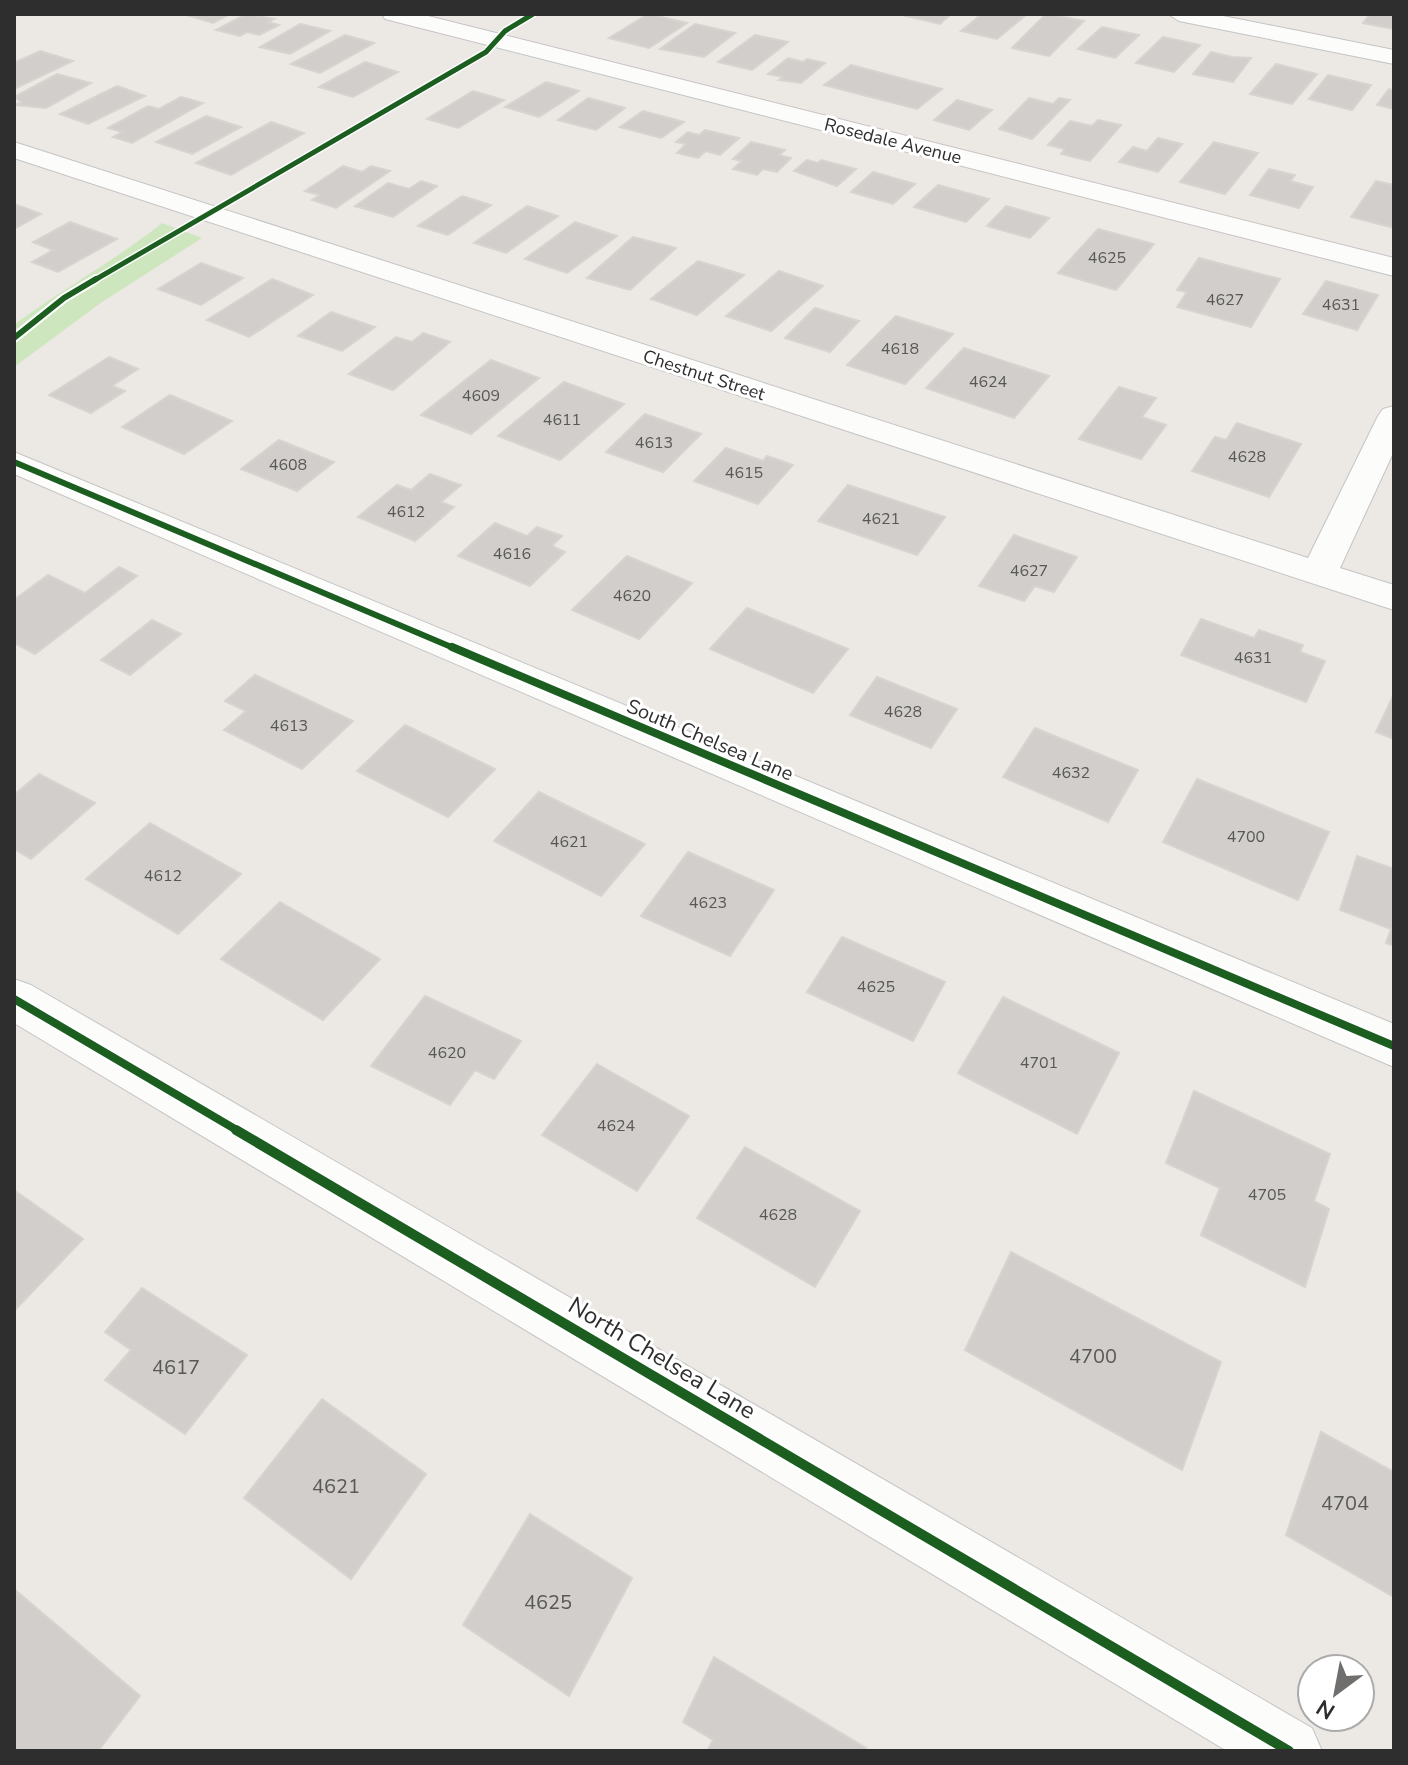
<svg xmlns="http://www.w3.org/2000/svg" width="1408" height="1765" font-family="'Nunito Sans',sans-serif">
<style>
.green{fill:#cee6be}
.building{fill:#d1cecb;stroke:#d7d4d0;stroke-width:2}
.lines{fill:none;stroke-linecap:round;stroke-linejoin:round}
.minor-casing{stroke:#c5c4c5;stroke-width:2}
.minor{fill:#fcfcfb;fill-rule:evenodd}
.cycleway-far3-casing{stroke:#fff;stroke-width:8}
.cycleway-far2-casing{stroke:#fff;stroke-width:10}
.cycleway-far1-casing{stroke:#fff;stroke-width:13}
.cycleway-casing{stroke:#fff;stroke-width:15}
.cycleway-far3{stroke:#1b5e20;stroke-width:5}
.cycleway-far2{stroke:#1b5e20;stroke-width:6}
.cycleway-far1{stroke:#1b5e20;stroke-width:8}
.cycleway{stroke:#1b5e20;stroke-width:10}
.labels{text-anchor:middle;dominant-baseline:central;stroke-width:6;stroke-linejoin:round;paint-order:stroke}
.number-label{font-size:16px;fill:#585857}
.far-street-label{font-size:18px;fill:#2e2e2e;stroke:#fff}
.street-label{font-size:20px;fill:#2e2e2e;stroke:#fff}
.near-number-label{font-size:20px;fill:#585857}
.near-street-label{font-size:24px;fill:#2e2e2e;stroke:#fff}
</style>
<rect width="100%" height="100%" fill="#ece8e4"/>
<path class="green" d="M162 223 202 238 102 302 14 367V325C62 289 115 261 162 223Z"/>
<g class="building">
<path d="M183 14H230L213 23Z"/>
<path d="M246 14 274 19 268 22 279 25 259 35 247 32 240 36 216 30Z"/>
<path d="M648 14 687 23 649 48 609 38Z"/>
<path d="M909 14H951L940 24 906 16Z"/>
<path d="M982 14H1027L997 39 961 31Z"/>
<path d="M1046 14 1084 21 1049 56 1012 48Z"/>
<path d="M1370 14H1394V29L1363 23Z"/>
<path d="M300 24 330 31 290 54 260 47Z"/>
<path d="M695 24 735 33 704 57 660 49Z"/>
<path d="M1102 27 1139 35 1115 58 1078 49Z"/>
<path d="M345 35 374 43 320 73 291 64Z"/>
<path d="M755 35 788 42 752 70 718 62Z"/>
<path d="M1163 37 1200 45 1174 72 1136 63Z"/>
<path d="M40 51 73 61 14 89V63Z"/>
<path d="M1211 52 1232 57 1251 58 1233 82 1193 74Z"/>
<path d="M788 58 803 62 807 59 825 63 801 83 779 80 783 77 768 74Z"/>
<path d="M365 62 398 72 353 97 319 87Z"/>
<path d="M1276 64 1317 74 1292 104 1250 94Z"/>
<path d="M851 65 942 89 917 109 824 85Z"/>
<path d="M57 74 91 83 46 108 15 105 22 102 14 97Z"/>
<path d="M1328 75 1371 85 1352 110 1309 99Z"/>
<path d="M546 82 579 91 539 117 505 107Z"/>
<path d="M117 86 145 96 88 124 60 114Z"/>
<path d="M1389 89 1394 91V109L1377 105Z"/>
<path d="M473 91 504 100 458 128 427 119Z"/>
<path d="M181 97 203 103 132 143 113 137 122 132 108 128 148 106 159 109Z"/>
<path d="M588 98 625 108 596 130 558 120Z"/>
<path d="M1029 98 1053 104 1059 98 1070 100 1032 139 999 129Z"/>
<path d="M957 100 992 110 969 130 934 120Z"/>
<path d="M643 111 684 122 661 138 620 127Z"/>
<path d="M206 116 241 127 192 154 156 142Z"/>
<path d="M1098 120 1121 125 1090 161 1061 154 1065 149 1048 145 1070 121 1092 126Z"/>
<path d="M271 122 304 133 231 175 196 163Z"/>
<path d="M705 130 739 138 720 155 706 151 698 158 677 153 686 144 676 142 688 132 699 135Z"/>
<path d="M1158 138 1182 144 1158 172 1119 162 1133 147 1147 151Z"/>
<path d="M751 142 785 150 779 155 791 158 777 172 763 169 757 175 733 169 742 161 733 159Z"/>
<path d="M1214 142 1258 153 1225 194 1180 182Z"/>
<path d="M807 160 818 163 821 160 856 169 837 186 794 171Z"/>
<path d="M343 166 362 172 371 166 390 171 336 208 312 200 320 195 305 191Z"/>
<path d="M1269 169 1295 175 1290 181 1313 187 1299 208 1250 195Z"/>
<path d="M873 172 915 184 893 204 851 192Z"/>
<path d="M421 181 437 186 393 217 355 206 388 183 409 189Z"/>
<path d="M1376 181 1394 185V228L1351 217Z"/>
<path d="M938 185 989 199 966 222 914 207Z"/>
<path d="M462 196 491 205 448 235 418 226Z"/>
<path d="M14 204 41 214 14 229Z"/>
<path d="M527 206 558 216 506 253 474 243Z"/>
<path d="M1006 206 1049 218 1030 238 987 226Z"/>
<path d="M70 222 117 239 58 272 32 262 53 250 33 242Z"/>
<path d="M575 222 617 236 567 273 525 259Z"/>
<path d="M1098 229 1154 244 1116 290 1058 273Z"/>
<path d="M633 237 676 248 630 290 587 278Z"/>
<path d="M1199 258 1280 279 1251 327 1177 307 1187 292 1177 290Z"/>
<path d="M698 261 744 275 697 315 651 299Z"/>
<path d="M201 263 243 278 201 305 158 289Z"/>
<path d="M779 271 823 286 771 331 726 316Z"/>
<path d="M272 279 313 295 249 337 207 320Z"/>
<path d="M1326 281 1378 295 1357 330 1303 314Z"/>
<path d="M815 308 859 321 830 352 785 338Z"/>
<path d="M331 312 375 327 342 351 298 336Z"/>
<path d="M896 316 953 334 905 384 847 365Z"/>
<path d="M423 333 450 342 393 390 349 374 396 337 412 342Z"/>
<path d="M964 348 1049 376 1014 418 926 388Z"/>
<path d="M109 357 138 369 112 386 125 391 91 413 49 395Z"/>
<path d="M491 360 539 378 471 434 421 415Z"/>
<path d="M564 382 624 404 560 460 498 436Z"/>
<path d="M1119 387 1156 398 1142 417 1166 425 1141 459 1079 439Z"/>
<path d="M170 395 232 421 184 454 122 427Z"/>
<path d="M645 414 701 434 663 472 606 452Z"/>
<path d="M1237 423 1301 444 1269 497 1192 471 1215 437 1226 440Z"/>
<path d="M279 440 334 462 297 491 241 469Z"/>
<path d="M726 448 763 461 767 456 793 465 758 504 694 481Z"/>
<path d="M430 474 461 485 441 502 454 507 415 541 358 517 397 485 411 490Z"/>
<path d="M848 485 945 517 917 555 818 521Z"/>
<path d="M495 523 527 536 537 527 562 536 552 546 565 552 530 586 458 556Z"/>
<path d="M1014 535 1077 557 1054 592 1035 586 1024 601 979 586Z"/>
<path d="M627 556 692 583 639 639 572 610Z"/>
<path d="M119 567 137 576 35 654 14 643V600L48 575 85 593Z"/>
<path d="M747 608 848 649 813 693 710 649Z"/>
<path d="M1201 619 1254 638 1259 630 1303 645 1300 652 1325 661 1306 702 1181 655Z"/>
<path d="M152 620 181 634 130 675 101 660Z"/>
<path d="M255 675 353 721 302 769 224 730 246 711 225 701Z"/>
<path d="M877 677 957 709 931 748 850 715Z"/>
<path d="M1394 694V739L1376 732Z"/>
<path d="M405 725 495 769 448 817 357 771Z"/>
<path d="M1035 728 1138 770 1108 822 1003 777Z"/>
<path d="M39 774 95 803 31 859 14 849V795Z"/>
<path d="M1197 779 1329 832 1298 900 1163 842Z"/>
<path d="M539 792 645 844 601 896 494 841Z"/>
<path d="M150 823 241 874 178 934 86 879Z"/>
<path d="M688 852 774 890 730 956 641 916Z"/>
<path d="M1357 856 1394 869V946L1386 943 1391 929 1340 910Z"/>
<path d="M280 902 380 959 323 1020 221 959Z"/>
<path d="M842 937 945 982 913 1041 807 992Z"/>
<path d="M425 996 521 1041 494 1079 475 1070 450 1105 371 1066Z"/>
<path d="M1003 997 1119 1053 1077 1134 958 1073Z"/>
<path d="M597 1064 689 1116 637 1191 542 1135Z"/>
<path d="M1194 1091 1330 1154 1314 1201 1329 1209 1305 1287 1201 1235 1220 1188 1166 1163Z"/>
<path d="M745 1147 860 1211 815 1287 697 1218Z"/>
<path d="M14 1190 83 1239 14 1311Z"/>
<path d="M1011 1252 1221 1362 1182 1470 965 1350Z"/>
<path d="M142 1288 247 1355 185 1434 105 1380 131 1350 105 1332Z"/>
<path d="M322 1399 426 1474 351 1579 244 1498Z"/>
<path d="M1321 1432 1394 1472V1597L1286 1535Z"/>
<path d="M530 1514 632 1578 569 1696 463 1625Z"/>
<path d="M14 1589 140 1696 98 1751H14Z"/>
<path d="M714 1657 866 1748 865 1751H707L713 1740 683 1722Z"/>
</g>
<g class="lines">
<g class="minor-casing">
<g id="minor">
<path d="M382 14H420L1394 258V276L385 19Z"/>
<path d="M1168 14H1213L1394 50V64L1179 21Z"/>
<path d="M14 142 1308 558 1378 416 1383 409 1394 406V451L1340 568 1394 585V610L14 158Z"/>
<path d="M14 452 1394 1024V1067L14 474Z"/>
<path d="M14 979 31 985 1312 1728 1322 1751H1227L14 1023Z"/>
</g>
</g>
<use href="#minor" class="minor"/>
<g class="cycleway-far3-casing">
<path id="cycleway-far3" d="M93 281 486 52 505 31 533 14"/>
</g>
<g class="cycleway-far2-casing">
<g id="cycleway-far2">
<path d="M14 338 64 298 96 279"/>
<path d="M14 462 456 649"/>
</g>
</g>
<g class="cycleway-far1-casing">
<g id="cycleway-far1">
<path d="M452 647 1394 1046"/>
<path d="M14 999 240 1132"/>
</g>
</g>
<g class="cycleway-casing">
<path id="cycleway" d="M236 1130 1289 1751"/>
</g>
<use href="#cycleway-far3" class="cycleway-far3"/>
<use href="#cycleway-far2" class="cycleway-far2"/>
<use href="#cycleway-far1" class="cycleway-far1"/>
<use href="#cycleway" class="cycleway"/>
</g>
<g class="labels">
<g class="number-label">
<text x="1107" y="258">4625</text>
<text x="1225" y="300">4627</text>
<text x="1341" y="305">4631</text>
<text x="900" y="349">4618</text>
<text x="988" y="382">4624</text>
<text x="481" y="396">4609</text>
<text x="562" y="420">4611</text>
<text x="654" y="443">4613</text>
<text x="1247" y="457">4628</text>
<text x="288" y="465">4608</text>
<text x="744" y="473">4615</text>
<text x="406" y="512">4612</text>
<text x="881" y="519">4621</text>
<text x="512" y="554">4616</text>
<text x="1029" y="571">4627</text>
<text x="632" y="596">4620</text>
<text x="1253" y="658">4631</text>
<text x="903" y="712">4628</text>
<text x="289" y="726">4613</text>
<text x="1071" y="773">4632</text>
<text x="1246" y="837">4700</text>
<text x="569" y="842">4621</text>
<text x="163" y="876">4612</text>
<text x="708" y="903">4623</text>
<text x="876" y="987">4625</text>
<text x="447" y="1053">4620</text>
<text x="1039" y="1063">4701</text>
<text x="616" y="1126">4624</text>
<text x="1267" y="1195">4705</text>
<text x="778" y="1215">4628</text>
</g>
<g class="far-street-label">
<text transform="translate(893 141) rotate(14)">Rosedale Avenue</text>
<text transform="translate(704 375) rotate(18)">Chestnut Street</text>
</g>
<g class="street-label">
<text transform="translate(710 740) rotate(23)">South Chelsea Lane</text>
</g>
<g class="near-number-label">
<text x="1093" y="1356">4700</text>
<text x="176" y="1367">4617</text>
<text x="336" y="1486">4621</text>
<text x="1345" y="1503">4704</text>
<text x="548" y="1602">4625</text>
</g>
<g class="near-street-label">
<text transform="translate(662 1358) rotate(31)">North Chelsea Lane</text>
</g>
</g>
<rect width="1408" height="1765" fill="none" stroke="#2e2e2e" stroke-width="32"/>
<g transform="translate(1336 1693) rotate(212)"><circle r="38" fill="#ffffff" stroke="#ababab" stroke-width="2"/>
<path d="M0-6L14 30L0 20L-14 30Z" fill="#706f6e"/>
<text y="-12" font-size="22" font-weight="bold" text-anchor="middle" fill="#2e2e2e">N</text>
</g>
</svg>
